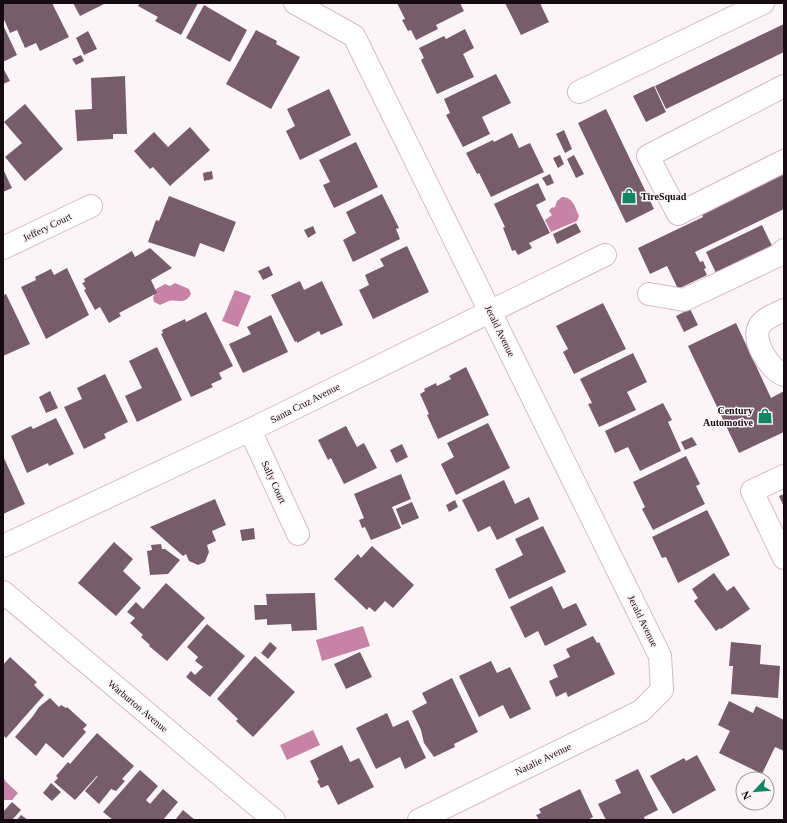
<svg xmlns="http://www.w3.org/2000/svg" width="787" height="823" font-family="Georgia,serif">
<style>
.water{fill:#c683a6}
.building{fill:#775d6a}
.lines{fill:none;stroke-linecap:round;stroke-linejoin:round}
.minor-casing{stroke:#d7b9c8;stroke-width:24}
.minor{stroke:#fff;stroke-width:22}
.labels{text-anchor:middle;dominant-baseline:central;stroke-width:3;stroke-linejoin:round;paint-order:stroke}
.poi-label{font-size:10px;font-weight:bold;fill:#150b10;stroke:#fcf5f8;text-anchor:start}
.street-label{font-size:10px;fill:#150b10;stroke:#fcf5f8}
</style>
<rect width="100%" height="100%" fill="#fcf5f8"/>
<g class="water">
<path d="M562 197C573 197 575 207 579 216L577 221 551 232 545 220 552 215 549 211 551 208 555 207 557 201Z"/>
<path d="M175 283 189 289 191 294C185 305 178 299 169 301 166 302 163 304 160 305L154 302 153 298 156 289 165 284 170 286Z"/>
<path d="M235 290 251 296 238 327 222 321Z"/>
<path d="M363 626 370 646 322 661 316 640Z"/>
<path d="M313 730 320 745 287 760 280 745Z"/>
<path d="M3 777 6 782 18 793 12 800H3Z"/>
</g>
<g class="building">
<path d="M6 3H52L69 37 40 51 36 43 25 48 17 30 10 33 3 17V4Z"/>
<path d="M73 3H106L80 16Z"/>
<path d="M140 3H198L181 35 155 21 158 17 138 6Z"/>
<path d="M397 3H460L464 11 436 25 438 29 416 40 411 30 408 31 402 20 405 19Z"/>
<path d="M505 3H540L549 22 521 35Z"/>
<path d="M204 5 247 30 230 62 186 38Z"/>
<path d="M784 24V52L666 109 655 86Z"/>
<path d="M3 25 17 55 3 62Z"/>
<path d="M465 29 474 48 463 54 474 77 437 94 421 60 424 58 419 48 444 36 446 39Z"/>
<path d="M256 30 277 41 276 44 300 57 271 109 226 84Z"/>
<path d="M88 31 97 49 84 55 76 38Z"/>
<path d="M81 55 84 61 76 65 72 59Z"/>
<path d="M3 68 10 81 3 84Z"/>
<path d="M496 74 511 103 482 117 490 134 463 147 446 115 450 113 444 99Z"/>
<path d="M125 76 127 134H113V139L77 141 75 110 92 109 91 78Z"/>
<path d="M654 86 666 112 646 122 633 96Z"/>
<path d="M329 89 351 135 300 160 286 131 295 126 287 109Z"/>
<path d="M25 104 63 149 25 181 5 157 22 143 4 122Z"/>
<path d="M606 109 654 209 626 223 578 123Z"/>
<path d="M190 127 210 150 170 186 153 167 150 169 134 151 154 132 168 147Z"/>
<path d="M564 130 572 149 565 153 556 134Z"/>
<path d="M512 133 519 148 530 143 544 172 491 197 479 173 477 174 466 153 493 140 494 142Z"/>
<path d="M356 142 378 187 334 208 323 185 330 182 319 160Z"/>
<path d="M560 155 564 164 558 168 553 158Z"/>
<path d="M574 155 584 174 576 178 567 159Z"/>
<path d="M3 169 12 188 3 192Z"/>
<path d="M212 171 213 179 204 181 203 173Z"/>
<path d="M550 174 554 183 547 186 542 178Z"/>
<path d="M784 174V209L695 252 700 262 703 261 706 268 704 269 707 275 678 289 667 266 650 274 638 248 703 217 702 214Z"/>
<path d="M538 183 546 200 536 205 550 233 529 243 532 248 518 255 515 250 512 251 509 243 503 228 505 227 494 204Z"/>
<path d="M382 194 399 228 396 229 400 239 353 262 343 240 356 233 346 212Z"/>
<path d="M169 196 236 222 224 252 200 243 195 257 148 242 156 220 159 221Z"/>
<path d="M576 223 581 232 557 244 553 234Z"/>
<path d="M762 225 773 248 717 275 706 252Z"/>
<path d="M313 226 316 233 308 238 304 230Z"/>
<path d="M407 246 429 292 373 319 359 290 369 285 365 275 384 266 380 259Z"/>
<path d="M150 248 172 268 151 280 157 293 119 313 121 316 109 323 100 307 95 310 84 290 86 289 82 283 85 282 84 279 132 251 135 257Z"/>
<path d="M269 266 273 275 263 280 258 271Z"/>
<path d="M67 268 89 315 46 339 21 287 36 280 35 277 51 269 54 275Z"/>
<path d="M300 281 304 290 322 281 343 325 321 335 319 331 297 343V341L295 342 271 295Z"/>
<path d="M6 294 30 344 3 356V295Z"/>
<path d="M603 303 626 349 574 374 563 352 568 349 556 326Z"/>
<path d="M690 309 698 325 684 332 676 316Z"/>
<path d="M206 312 233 366 219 373 222 379 211 384 213 387 191 397 161 334 163 333 162 330 185 319 186 322Z"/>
<path d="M271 315 288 352 243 373 229 344 251 334 247 327Z"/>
<path d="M736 323 771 398 784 391V432L739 453 688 346Z"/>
<path d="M157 347 182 400 137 422 125 396 142 388 129 361Z"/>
<path d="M633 353 647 382 627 392 636 410 599 427 588 404 592 403 580 379Z"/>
<path d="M466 367 489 415 438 439 427 415 429 414 420 394 425 391 424 389 436 383 437 386 451 379 449 376Z"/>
<path d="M105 374 128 422 104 434 106 438 84 449 64 407 82 399 77 388Z"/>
<path d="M50 391 58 408 46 413 39 397Z"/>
<path d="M663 403 672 420 668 422 681 451 640 471 628 447 615 453 605 431Z"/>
<path d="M56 418 74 454 49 466 48 463 27 473 11 436 31 426 33 429Z"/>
<path d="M488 423 510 468 456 495 441 464 454 457 447 443Z"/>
<path d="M346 426 357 447 364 443 377 468 344 484 331 458 328 460 318 440Z"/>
<path d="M692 437 697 445 685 450 681 442Z"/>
<path d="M402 444 408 457 396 463 390 450Z"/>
<path d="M3 456 25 504 3 514Z"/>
<path d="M686 456 700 484 696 486 705 504 653 530 642 509 645 507 633 482Z"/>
<path d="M401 474 411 499 392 507 401 528 371 540 365 527 362 528 359 520 364 518 354 494Z"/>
<path d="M504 480 515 504 529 497 539 519 497 540 490 526 478 532 462 500Z"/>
<path d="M784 494V507L779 496Z"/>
<path d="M215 499 226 525 212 531 216 541 207 545 209 552 205 562 198 565 189 561 186 554 183 556 150 527Z"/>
<path d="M455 500 458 507 449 512 446 505Z"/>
<path d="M412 502 419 518 402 525 396 509Z"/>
<path d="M707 510 730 555 678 583 666 557 662 558 652 537Z"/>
<path d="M543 526 566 572 509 599 495 569 523 555 515 539Z"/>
<path d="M254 528 255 539 242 541 240 530Z"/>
<path d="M114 542 133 559 123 571 141 588 116 616 78 583Z"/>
<path d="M161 544 162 549H165L180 560 168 574 150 575 147 551 152 550 151 545Z"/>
<path d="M372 546 414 585 393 608 385 601 375 612 369 607 367 610 334 579 358 554 361 558Z"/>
<path d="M714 573 727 591 734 586 750 609 721 629 720 628 716 631 694 601 698 598 692 589Z"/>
<path d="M166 583 205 618 167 661 149 646 150 645 141 637 143 635 130 623 135 618 127 612 136 602 143 609Z"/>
<path d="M552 586 563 609 576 603 587 625 545 646 538 631 525 638 510 607Z"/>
<path d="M315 593 317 630 292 631 291 624 267 625V619L255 620 254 605H267L266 594Z"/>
<path d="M207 624 245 656 210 697 186 677 191 671 195 675 203 667 195 661 198 657 187 647Z"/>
<path d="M593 636 597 643 599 642 615 674 568 697 566 692 556 697 549 681 558 677 553 665 570 657 566 649Z"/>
<path d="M270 642 277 648 268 659 261 653Z"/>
<path d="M731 642 761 645 760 664 780 666 778 698 731 694 733 666H729Z"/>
<path d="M360 652 372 677 346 689 334 664Z"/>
<path d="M255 656 295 692 253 737 236 721 238 719 217 699Z"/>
<path d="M10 657 37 682 34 685 44 695 6 738 3 735V665Z"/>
<path d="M491 661 497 673 510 667 531 709 510 719 503 705 479 717 459 676Z"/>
<path d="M452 678 478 732 454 744 455 747 434 757 424 743 421 730 412 711 427 703 422 693Z"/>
<path d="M50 698 59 707 61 705 66 708 67 707 87 725 83 729 86 732 63 758 46 743 36 756 15 737 33 716 39 707Z"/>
<path d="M729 701 753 713 756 706 784 720V751L775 747 762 774 719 753 730 731 718 725Z"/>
<path d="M387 713 393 727 408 720 426 758 405 769 400 757 376 769 356 728Z"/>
<path d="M97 733 134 766 122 779 125 781 116 791 111 789 99 804 85 791 98 776H97L75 800 54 782 58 778 56 776 68 762 70 764Z"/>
<path d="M342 745 350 762 359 758 374 787 338 805 328 785 321 788 317 781 319 780 310 761Z"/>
<path d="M697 755 716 790 673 814 650 776 684 758 686 761Z"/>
<path d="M638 769 658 810 644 817 645 820H606L598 804 621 793 615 780Z"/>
<path d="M140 770 158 786 146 800 150 804 163 789 178 802 163 820H113L103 812Z"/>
<path d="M51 783 61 792 52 801 43 793Z"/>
<path d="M580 789 593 817 588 820H539L536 815 541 813 539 809Z"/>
<path d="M12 802 21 810 12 820H3V812Z"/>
<path d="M183 810 195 820H175Z"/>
<path d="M21 815 28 820H17Z"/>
</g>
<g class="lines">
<g class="minor-casing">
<g id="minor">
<path d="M295 3 354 36 660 656 662 690 641 711 419 820"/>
<path d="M784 86 648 156 678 214 784 161"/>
<path d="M579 92 763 3"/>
<path d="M3 248 91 206"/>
<path d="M649 294 684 300 777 256 784 250"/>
<path d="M784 310C776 314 765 318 760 325 750 340 770 370 784 375"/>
<path d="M250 430 298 534"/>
<path d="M784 476 752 491 784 558"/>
<path d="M3 546 250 430 605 255"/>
<path d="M3 592 274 820"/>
</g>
</g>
<use href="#minor" class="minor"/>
</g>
<defs>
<g id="shop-bare" transform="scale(1.2)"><path d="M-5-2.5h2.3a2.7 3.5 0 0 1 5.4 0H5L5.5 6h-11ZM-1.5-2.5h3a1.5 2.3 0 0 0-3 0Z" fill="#128564" stroke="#fcf5f8" stroke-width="2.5" paint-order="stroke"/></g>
</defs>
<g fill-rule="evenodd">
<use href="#shop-bare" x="629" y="196"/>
<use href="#shop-bare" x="765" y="416"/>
</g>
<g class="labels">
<g class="poi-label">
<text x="641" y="196">TireSquad</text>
<text x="753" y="410" text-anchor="end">Century<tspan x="753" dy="12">Automotive</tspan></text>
</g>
<g class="street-label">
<text transform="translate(47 227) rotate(-26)">Jeffery Court</text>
<text transform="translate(500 331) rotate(64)">Jerald Avenue</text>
<text transform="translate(305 403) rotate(-27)">Santa Cruz Avenue</text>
<text transform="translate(274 482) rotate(65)">Sally Court</text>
<text transform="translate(643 621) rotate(64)">Jerald Avenue</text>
<text transform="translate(138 706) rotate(40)">Warburton Avenue</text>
<text transform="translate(543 759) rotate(-26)">Natalie Avenue</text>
</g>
</g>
<rect width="787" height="823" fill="none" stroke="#150b10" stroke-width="8"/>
<g transform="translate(755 791) rotate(244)"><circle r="19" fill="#fcf5f8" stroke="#a0979b"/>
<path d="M0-3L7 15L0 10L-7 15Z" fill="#128564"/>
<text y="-6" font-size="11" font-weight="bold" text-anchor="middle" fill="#150b10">N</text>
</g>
</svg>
